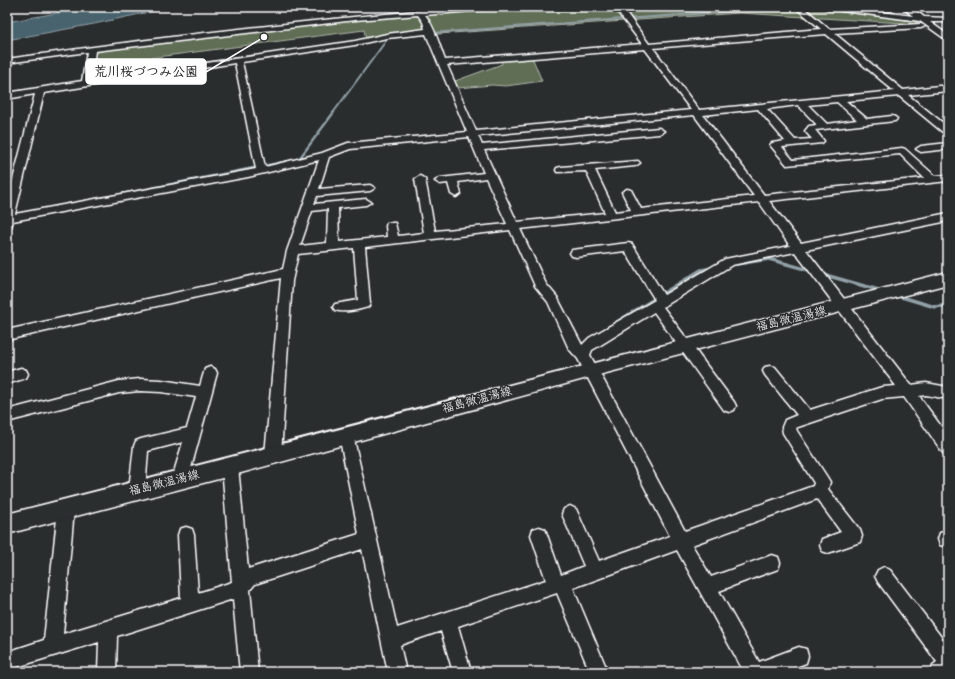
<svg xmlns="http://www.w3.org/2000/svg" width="955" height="679" font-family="'Balsamiq Sans','Klee One',sans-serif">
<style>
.green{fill:#616e56;stroke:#b0b6aa}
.water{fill:#4a636e;stroke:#92a1a8}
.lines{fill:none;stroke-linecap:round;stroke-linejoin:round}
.stream-far2{stroke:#92a1a8;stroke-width:2}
.stream-far1{stroke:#92a1a8;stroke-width:2.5}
.stream{stroke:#92a1a8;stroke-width:3.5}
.minor-tunnel{stroke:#3f4243;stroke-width:8;stroke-dasharray:8 4;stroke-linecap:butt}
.minor-casing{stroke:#fff;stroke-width:3}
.major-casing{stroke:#fff;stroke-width:3}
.minor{fill:#2a2d2e;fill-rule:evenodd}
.major{fill:#2a2d2e;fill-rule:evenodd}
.labels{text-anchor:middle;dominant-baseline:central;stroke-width:3;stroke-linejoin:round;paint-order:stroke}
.street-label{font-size:12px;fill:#fff;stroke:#2a2d2e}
.leader{fill:none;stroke:#fff;stroke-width:1.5}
.callout-dot{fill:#fff;stroke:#2a2d2e;stroke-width:1.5}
.callout{fill:#fff;stroke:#fff;stroke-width:1.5}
.callout-label{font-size:13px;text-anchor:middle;font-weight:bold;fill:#111}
</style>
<rect width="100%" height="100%" fill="#2a2d2e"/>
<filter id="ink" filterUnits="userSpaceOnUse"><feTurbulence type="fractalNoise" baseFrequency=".025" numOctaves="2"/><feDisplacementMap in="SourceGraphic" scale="8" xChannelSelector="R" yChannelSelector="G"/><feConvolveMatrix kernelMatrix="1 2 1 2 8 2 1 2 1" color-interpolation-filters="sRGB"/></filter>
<g filter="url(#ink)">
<g class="green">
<path d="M541 7H791L819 9 914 21 919 24 740 13 366 39 364 30 96 65 98 51C246 33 393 13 541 7Z"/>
<path d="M532 57 542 81 506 86 492 85 458 88 455 81 502 64 500 60Z"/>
</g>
<path class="water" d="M90 7H172L94 24 7 40V22Z"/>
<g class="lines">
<g class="stream-far2">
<path d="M926 7 948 9"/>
<path d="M432 33 749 10 756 7"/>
<path d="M333 113 388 38 398 37"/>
</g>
<path class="stream-far1" d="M60 206 299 159 334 112"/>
<g class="stream">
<path d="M737 264 769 259 812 271"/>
<path d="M822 274 882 291"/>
<path d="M895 295 935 307 948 305"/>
<path d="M604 330 701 270 713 268"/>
</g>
<path class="minor-tunnel" d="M921 26H946"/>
<g class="minor-casing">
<g id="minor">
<path d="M468 7H499L495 9 425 15C434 25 440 47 445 60L642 44 614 7H622L649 44 821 29 795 7H803L829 29 921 24 925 26 921 28 834 33 903 90 948 85V91L908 95 948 127V135L945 134 899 96 846 101 867 119 892 116 895 117 897 119 895 121 815 130 824 141 822 143 782 147 793 160 902 148 905 149 935 176 948 175V181L769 201 801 243 948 213V221L806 250 911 385 926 383 948 387V399L926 395 919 396 948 436V455L943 453 904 397 882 399 798 427 796 428 797 431 827 477 830 482 828 489 860 530 862 536 860 542 828 553 822 551 820 545 822 539 841 532 817 499 692 545 711 577 772 555 778 557 780 563 778 569 719 591 759 662 799 647 806 649 808 656 806 663 782 672H744L677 550 573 588 608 672H590L557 593 458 626 471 672H453L441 631 400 645 406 672H388L362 549 255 584 250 590 258 672H240L233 599 117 636 116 672H98L99 642 7 670V652L44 640 58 509 60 504 66 501 72 504 74 509 63 634 181 598 178 535 180 529 186 527 192 529 194 535 198 593 232 582 222 467 225 462 230 460 235 462 238 467 248 569 359 534 339 435 341 430 346 429 351 430 353 435 397 628 546 580 531 535 533 529 539 527 545 529 561 575 584 566 562 514 564 509 570 506 576 509 599 561 670 536 578 359 569 349 548 302 535 286 510 230 365 247 370 304 368 307C359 310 344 313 335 310L333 307 335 304 358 300 354 248 298 254 292 281 281 455 278 460 273 462 268 460 265 455 281 278 7 340V330L283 269 287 251 319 160 248 177 13 221 11 227 7 228V203L35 94 7 99V93L82 81 87 52 7 63V59C160 37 314 19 468 7ZM418 15 423 22 425 29 387 34 355 41 91 80 95 51 355 20ZM426 34 467 132 348 143 322 153 265 167 242 62 355 45 387 38ZM826 34 894 91 699 110 653 48ZM645 49 691 110 476 131 447 65ZM235 63 256 169 15 214 44 93ZM837 102 857 120 827 124 808 105ZM798 105 817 125 809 126 805 131 812 139 795 140 767 109ZM758 109 785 141 772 143 770 145 787 165 900 154 924 178 764 195 703 115ZM694 115 754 196 641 209 631 190 627 189 622 192 631 210 615 212 595 170 635 166 640 163 638 161 561 167 557 168 556 170 557 172 586 171 605 213 517 222 484 150 659 134 664 131 659 128 482 145 478 136ZM469 137 484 173 440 178 435 181 440 184 448 183 451 194 456 197 461 194 458 182 486 178 507 224 435 231 425 179 420 176 415 179 424 233 398 236 395 223H387L386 226 387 237 339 242 338 208 366 205 371 202 366 199 314 204 317 196 370 191 375 188 370 185 319 189 329 157 350 149ZM759 202 790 246 725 259 664 295 632 244 628 243 572 250 570 253 572 256 576 257 625 251 655 300 589 338 582 345 557 297 546 284 520 229ZM328 209 327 243 300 246 312 211ZM795 252 896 386 882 387 810 410 775 367 770 366 765 367 763 371 765 375 797 415 785 420 782 427 783 433 814 483 813 486 685 531 590 355 592 350 599 346 654 312 724 410 729 412 734 410 736 406 734 402 663 307 732 265Z"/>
<path d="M823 7H844L913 16 902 7H911L924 17 948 18V22H930L948 35V41L920 21 827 9Z"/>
<path d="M948 143V149L921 152 916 149 921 146Z"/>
<path d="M210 367 215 369 217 373 188 479 185 484 180 486 175 484 172 479 183 442 148 451 145 490 143 495 137 497 131 495 129 490 134 446 136 441 141 439 187 428 196 397 161 392 140 391 119 393 7 422V410L119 381 140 379 161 380 200 386 205 369Z"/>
<path d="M21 368 26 370 28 374 26 378 7 384V372Z"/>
<path d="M946 531H948V547L940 545 938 539 940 533Z"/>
<path d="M884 567 890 570 948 646V672H931L933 665 937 662 878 582 875 576 878 570Z"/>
</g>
</g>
<g class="major-casing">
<path id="major" d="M948 272V284L591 377 230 476 7 534V514C321 435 634 352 948 272Z"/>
</g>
<use href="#minor" class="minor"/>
<use href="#major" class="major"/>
</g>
</g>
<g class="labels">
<g class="street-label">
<text transform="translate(791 319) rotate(-14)">福島微温湯線</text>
<text transform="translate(477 400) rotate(-15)">福島微温湯線</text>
<text transform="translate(164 483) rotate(-14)">福島微温湯線</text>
</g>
</g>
<path class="leader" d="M264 37L206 72"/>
<circle class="callout-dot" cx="264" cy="37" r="4"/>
<rect class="callout" x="86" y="59" width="120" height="25" rx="4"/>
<g class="callout-label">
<text x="146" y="76">荒川桜づつみ公園</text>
</g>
<rect width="955" height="679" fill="none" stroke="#2a2d2e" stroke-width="24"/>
<rect x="12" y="12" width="931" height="655" fill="none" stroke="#fff" stroke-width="1.5" filter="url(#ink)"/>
</svg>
